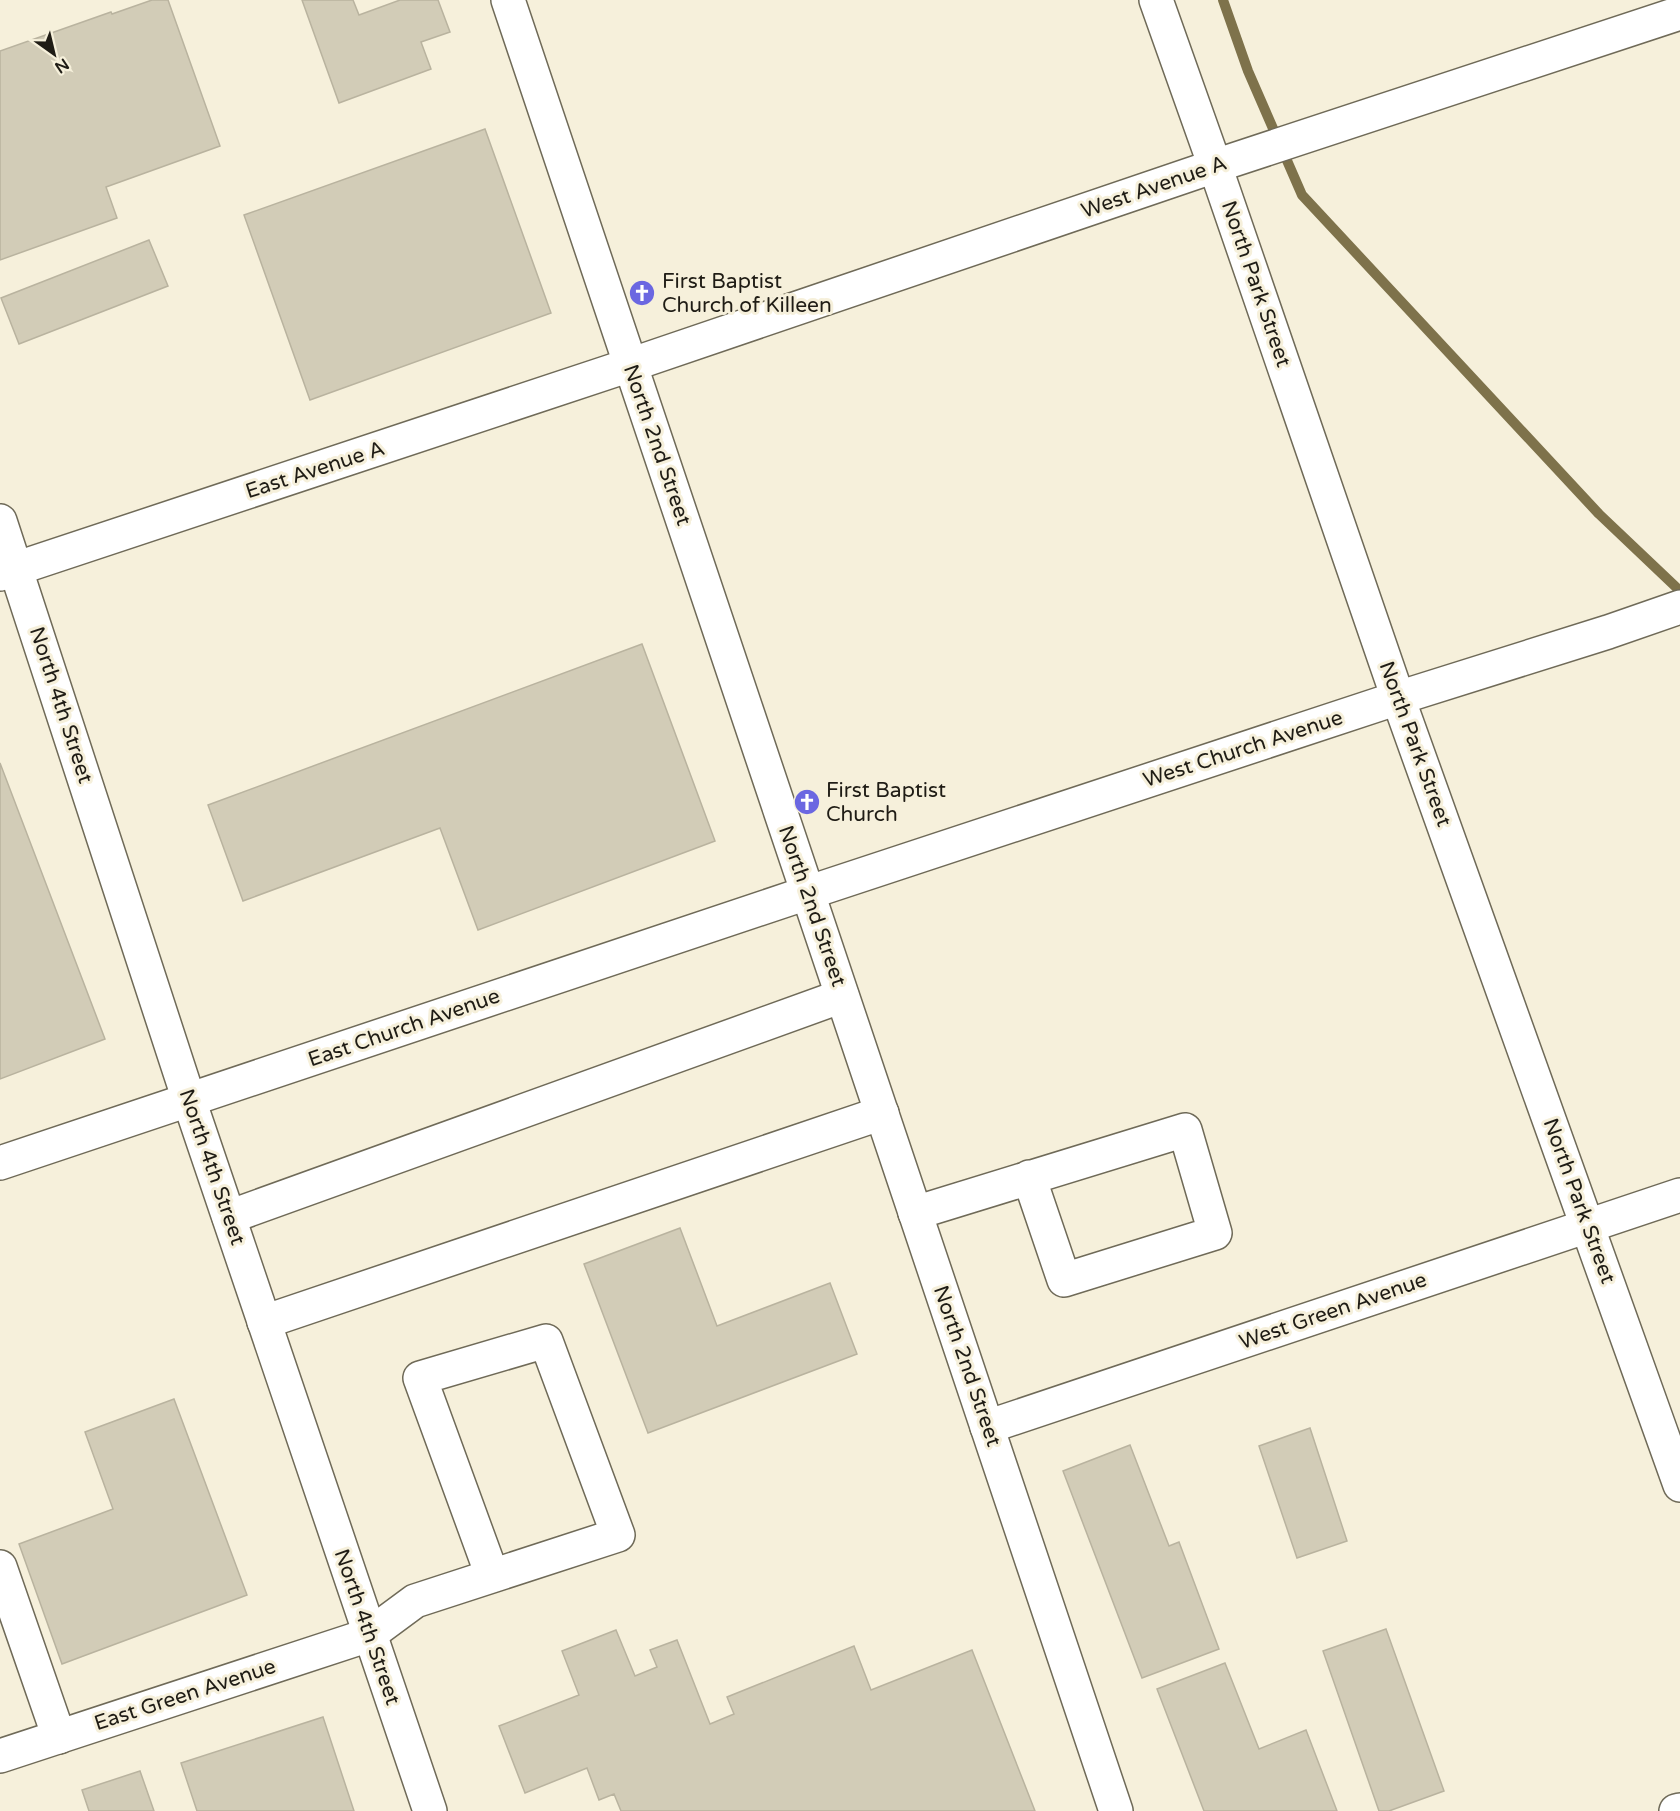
<svg xmlns="http://www.w3.org/2000/svg" width="1680" height="1811" font-family="'Varela Round',sans-serif">
<style>
.lines{fill:none;stroke-linecap:round;stroke-linejoin:round}
.stream{stroke:#7e724b;stroke-width:10}
.building{fill:#d2ccb7;stroke:#b9b39f;stroke-width:1.5}
.minor-casing{stroke:#6f6a58;stroke-width:36}
.minor{stroke:#fff;stroke-width:33}
.labels{text-anchor:middle;dominant-baseline:central;stroke-width:6;stroke-linejoin:round;paint-order:stroke}
.street-label{font-size:21px;fill:#1f1c15;stroke:#f6f0db}
.poi-label{font-size:21px;fill:#1f1c15;stroke:#f6f0db;text-anchor:start}
</style>
<rect width="100%" height="100%" fill="#f6f0db"/>
<g class="lines">
<path class="stream" d="M1223 0 1248 71 1302 195 1599 514 1680 591"/>
</g>
<g class="building">
<path d="M152 0H168L220 146 106 187 117 218 0 260V51L111 12 112 14Z"/>
<path d="M302 0H353L359 15 400 0H438L450 32 421 42 431 69 339 103Z"/>
<path d="M485 129 551 313 310 400 244 215Z"/>
<path d="M149 240 168 286 19 344 1 298Z"/>
<path d="M642 644 715 841 478 930 440 828 243 901 208 805Z"/>
<path d="M0 763 105 1039 0 1079Z"/>
<path d="M680 1228 717 1326 830 1283 857 1354 648 1433 584 1264Z"/>
<path d="M174 1399 247 1595 62 1664 19 1544 113 1509 85 1432Z"/>
<path d="M1310 1428 1347 1541 1297 1558 1259 1446Z"/>
<path d="M1130 1445 1169 1546 1179 1542 1219 1649 1142 1678 1063 1471Z"/>
<path d="M1386 1629 1444 1791 1389 1811H1379L1323 1651Z"/>
<path d="M616 1630 635 1676 657 1667 650 1650 677 1640 710 1724 734 1714 727 1697 854 1646 871 1690 972 1650 1035 1811H621L614 1794 599 1800 587 1768 525 1793 499 1726 579 1695 562 1651Z"/>
<path d="M1225 1663 1259 1749 1306 1730 1337 1811H1204L1157 1689Z"/>
<path d="M323 1717 354 1811H197L181 1763Z"/>
<path d="M140 1771 154 1811H89L82 1790Z"/>
</g>
<g class="lines">
<g class="minor-casing">
<g id="minor">
<path d="M508 0 1116 1811"/>
<path d="M1156 0 1215 166 1398 698 1680 1485"/>
<path d="M0 521 189 1100 430 1811"/>
<path d="M0 574 630 365 1215 166 1680 13"/>
<path d="M0 1163 807 893 1398 698 1608 632 1680 607"/>
<path d="M915 1213 1185 1130 1215 1233 1064 1280 1029 1177"/>
<path d="M229 1217 842 996"/>
<path d="M264 1322 882 1113"/>
<path d="M987 1427 1680 1195"/>
<path d="M0 1567 59 1737"/>
<path d="M0 1756 369 1635 415 1601 618 1535 546 1341 420 1378 492 1575"/>
<path d="M1676 1811 1680 1810"/>
</g>
</g>
<use href="#minor" class="minor"/>
</g>
<defs>
<g id="church-disc" transform="scale(1.35)"><circle r="9.5" fill="#6b67e1" stroke="#f6f0db"/><path d="M-1.2-6h2.4v3.5h3.3v2.4h-3.3V6h-2.4V-.1h-3.3v-2.4h3.3Z" fill="#fff"/></g>
</defs>
<g fill-rule="evenodd">
<use href="#church-disc" x="642" y="293"/>
<use href="#church-disc" x="807" y="802"/>
</g>
<g class="labels">
<g class="street-label">
<text transform="translate(1154 187) rotate(-19)">West Avenue A</text>
<text transform="translate(1256 284) rotate(71)">North Park Street</text>
<text transform="translate(657 445) rotate(71)">North 2nd Street</text>
<text transform="translate(315 470) rotate(-18)">East Avenue A</text>
<text transform="translate(61 705) rotate(72)">North 4th Street</text>
<text transform="translate(1415 744) rotate(70)">North Park Street</text>
<text transform="translate(1243 749) rotate(-18)">West Church Avenue</text>
<text transform="translate(812 906) rotate(71)">North 2nd Street</text>
<text transform="translate(404 1028) rotate(-19)">East Church Avenue</text>
<text transform="translate(212 1167) rotate(71)">North 4th Street</text>
<text transform="translate(1579 1201) rotate(70)">North Park Street</text>
<text transform="translate(1333 1311) rotate(-19)">West Green Avenue</text>
<text transform="translate(967 1366) rotate(71)">North 2nd Street</text>
<text transform="translate(367 1627) rotate(71)">North 4th Street</text>
<text transform="translate(185 1695) rotate(-18)">East Green Avenue</text>
</g>
<g class="poi-label">
<text x="662" y="281">First Baptist<tspan x="662" dy="24">Church of Killeen</tspan></text>
<text x="826" y="790">First Baptist<tspan x="826" dy="24">Church</tspan></text>
</g>
</g>
<g transform="translate(54 54) rotate(146)" stroke="#f6f0db" stroke-width="4.5" paint-order="stroke">
<path d="M0-4.5L10 22L0 15L-10 22Z" fill="#1f1c15"/>
<text y="-9" font-size="16" font-weight="bold" text-anchor="middle" fill="#1f1c15">N</text>
</g>
</svg>
